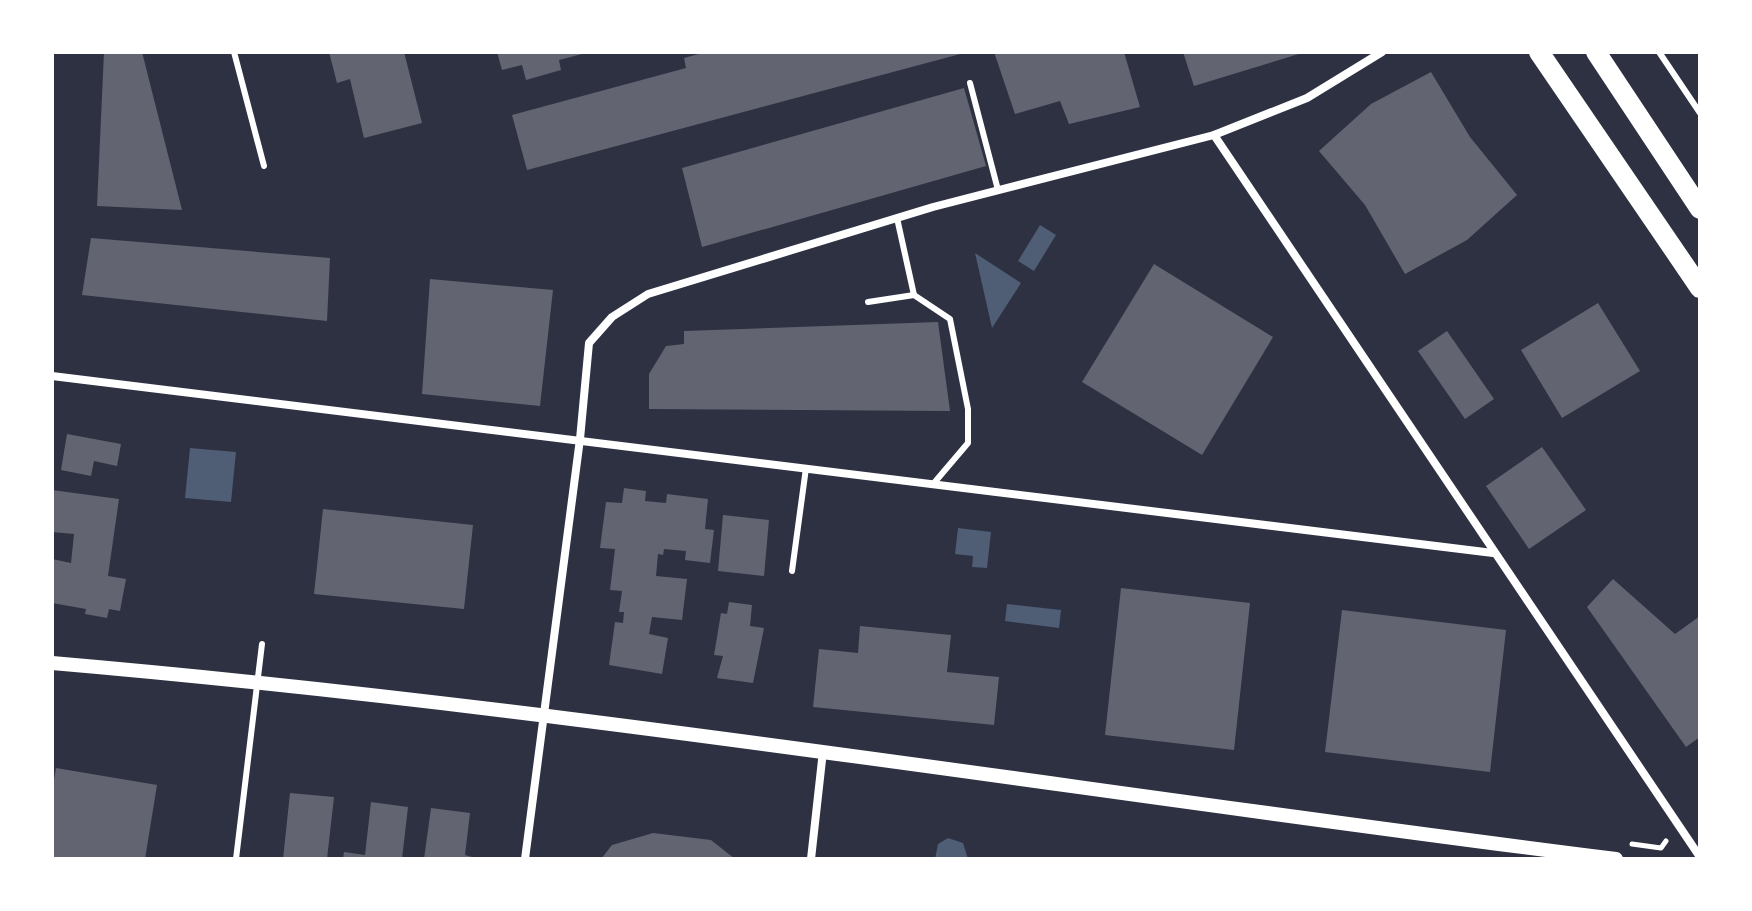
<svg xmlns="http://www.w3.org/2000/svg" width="1752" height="911" font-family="'Fira Sans Condensed',sans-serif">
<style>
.water{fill:#4f5d75}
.building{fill:#626471}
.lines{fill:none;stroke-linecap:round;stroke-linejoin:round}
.path{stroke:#fff;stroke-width:5}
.service{stroke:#fff;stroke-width:6}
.minor{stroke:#fff;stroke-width:8}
.tertiary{stroke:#fff;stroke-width:14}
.primary{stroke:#fff;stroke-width:20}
</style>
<rect width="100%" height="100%" fill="#2d3142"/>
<g class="water">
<path d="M1040 225 1056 235 1034 271 1018 261Z"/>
<path d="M975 253 1021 283 992 328Z"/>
<path d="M190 448 236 452 231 502 185 498Z"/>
<path d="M958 528 991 532 987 568 972 567 973 556 955 554Z"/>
<path d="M1007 604 1061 610 1059 628 1005 621Z"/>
<path d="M948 838 963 843 968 859H935L938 844Z"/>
</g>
<g class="building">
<path d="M104 52H142L182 210 97 206Z"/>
<path d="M329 52H404L422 123 364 138 350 79 337 83Z"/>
<path d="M497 52H586V53L559 60 561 70 526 80 522 65 502 70Z"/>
<path d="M706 52H964V53L527 170 512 115 686 68 684 58Z"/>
<path d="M994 52H1124L1140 107 1069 124 1060 101 1015 114Z"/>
<path d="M1183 52H1302V53L1194 86Z"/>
<path d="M1431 72 1470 137 1517 195 1467 240 1405 274 1365 205 1319 151 1371 104Z"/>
<path d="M964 88 986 166 702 247 682 168Z"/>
<path d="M91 238 330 258 327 321 82 295Z"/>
<path d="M1154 264 1273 337 1202 455 1082 382Z"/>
<path d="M430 279 553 290 540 406 422 394Z"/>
<path d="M1598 303 1640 371 1562 418 1521 350Z"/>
<path d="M938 322 950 411 649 409V374L666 346 684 344V331Z"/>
<path d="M1447 331 1494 399 1465 419 1418 351Z"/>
<path d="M67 434 121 444 117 466 94 461 91 476 61 470Z"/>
<path d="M1542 447 1586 510 1529 549 1486 486Z"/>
<path d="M624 488 646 491 645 501 666 503 667 494 708 499 705 529 714 530 710 563 685 560 686 551 664 549 663 555 658 554 656 576 687 579 682 620 652 617 649 634 668 638 662 674 609 665 615 622 623 623 624 612H619L622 591 610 590 615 549 600 548 606 502 622 503Z"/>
<path d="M52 490 119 499 108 576 126 579 120 611 109 609 107 618 85 614 86 609 52 603V559L71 563 74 534 52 532Z"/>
<path d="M323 509 473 525 464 609 314 594Z"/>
<path d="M723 515 769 520 764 576 718 571Z"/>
<path d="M1613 579 1675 634 1700 616V737L1686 747 1587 607Z"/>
<path d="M1121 588 1250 603 1234 750 1105 735Z"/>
<path d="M729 602 752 605 750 626 764 628 753 683 717 678 723 656 714 655 721 613 727 614Z"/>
<path d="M1342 610 1506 630 1490 772 1325 752Z"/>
<path d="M860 626 951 635 947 672 999 677 994 725 813 707 819 649 858 653Z"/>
<path d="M56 768 157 785 145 859H52V791Z"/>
<path d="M290 793 334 797 327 859H283Z"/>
<path d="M371 802 408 807 402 859H343L344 852 365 855Z"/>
<path d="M431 808 470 813 465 855 479 859H424Z"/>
<path d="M653 833 711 840 735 859H601L612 845Z"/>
</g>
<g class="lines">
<path class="path" d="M1632 844 1661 848 1666 841"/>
<g class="service">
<path d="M234 52 264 166"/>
<path d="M1659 52 1700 113"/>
<path d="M970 83 998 190"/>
<path d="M897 218 914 295"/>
<path d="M868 302 914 295 950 319 968 409V443L934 483"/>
<path d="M792 571 806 468"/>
<path d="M236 859 262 644"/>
</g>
<g class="minor">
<path d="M1214 135 1700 857"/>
<path d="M52 376 1493 553"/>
<path d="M525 859 580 439 589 343 612 317 648 294 933 207 1214 135 1307 98 1382 52"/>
<path d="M811 859 823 751"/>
</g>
<path class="tertiary" d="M52 663C576 708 1094 794 1616 859"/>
<g class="primary">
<path d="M1539 52 1700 288"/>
<path d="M1596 52 1700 209"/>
</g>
</g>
<rect width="1752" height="911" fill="none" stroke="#ffffff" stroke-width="108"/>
</svg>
